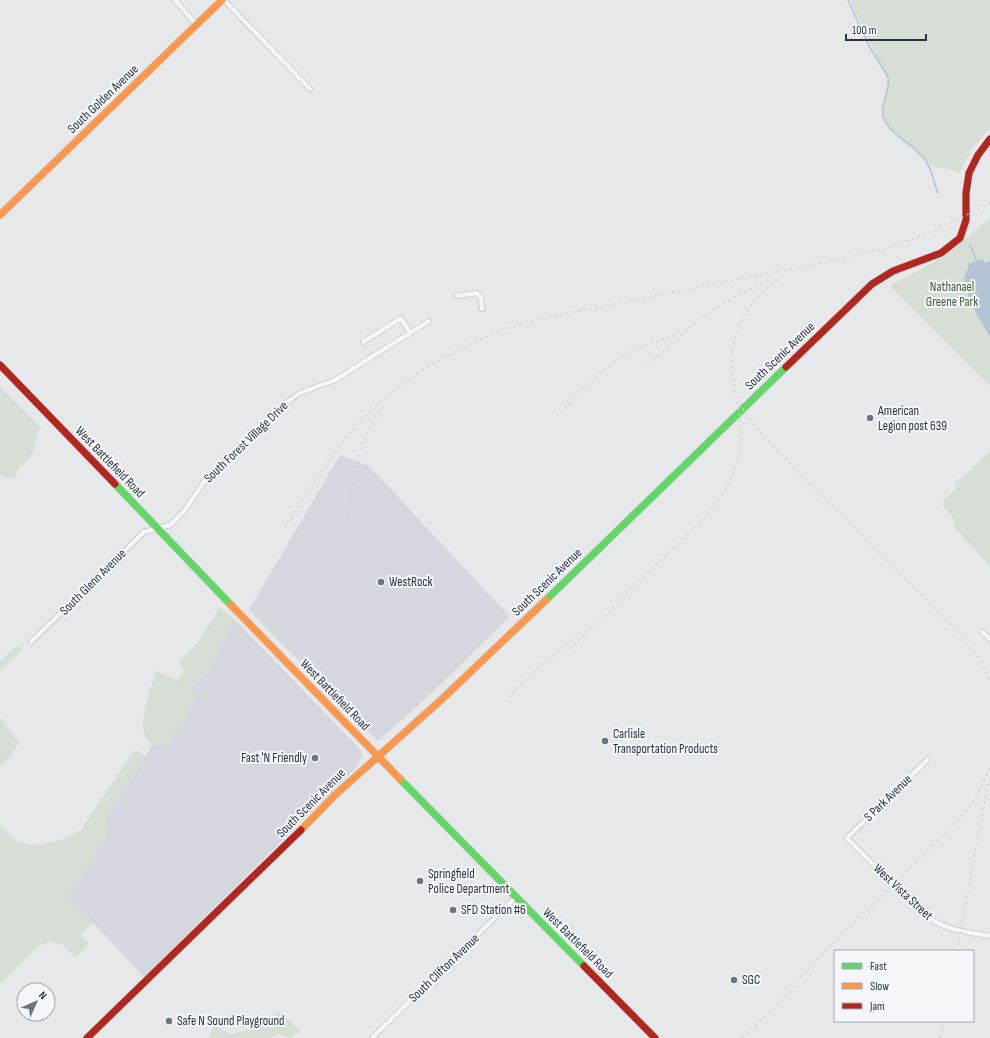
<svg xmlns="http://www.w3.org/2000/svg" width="990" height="1038" font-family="'Sofia Sans Condensed',sans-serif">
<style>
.built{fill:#d4d7dd}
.green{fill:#d6ded6}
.water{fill:#b4c4d5}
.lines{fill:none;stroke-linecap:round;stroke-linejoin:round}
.stream{stroke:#b4c4d5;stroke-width:1.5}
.street-casing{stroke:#c4c6c8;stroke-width:6}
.fast-casing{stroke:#c4c6c8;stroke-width:8}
.slow-casing{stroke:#c4c6c8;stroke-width:8}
.jam-casing{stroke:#c4c6c8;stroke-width:8}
.street{stroke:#f5f6f7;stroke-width:4.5}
.fast{stroke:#63d668;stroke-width:7}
.slow{stroke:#ff974d;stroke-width:7}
.jam{stroke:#b3261e;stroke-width:7}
.rail{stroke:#cecfd2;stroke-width:1.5;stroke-dasharray:2 4;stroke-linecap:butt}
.poi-dot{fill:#6c737f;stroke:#f4f6f9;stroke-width:1.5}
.labels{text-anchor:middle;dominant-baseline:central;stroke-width:4;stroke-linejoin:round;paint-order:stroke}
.street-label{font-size:13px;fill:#2b3445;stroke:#f4f6f9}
.park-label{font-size:13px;fill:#3f6138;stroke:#f4f6f9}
.poi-label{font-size:13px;fill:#2b3445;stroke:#f4f6f9;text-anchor:start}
</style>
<rect width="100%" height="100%" fill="#e6e8ea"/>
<g class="built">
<path d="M340 455 369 466 510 617 424 700 378 741 249 610Z"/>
<path d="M234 619 359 748 362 754 361 758 356 768 144 977 68 896 107 836 106 819 152 746 170 743 192 688 209 670Z"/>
</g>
<g class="green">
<path d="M850 0H990V128L971 150 960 172 930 165 889 127 884 118 882 110 889 82 882 68Z"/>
<path d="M990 218V386L890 286 945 256Z"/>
<path d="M0 387 41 428C35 436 37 437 35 446 32 457 25 463 17 469V475C11 479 6 480 0 475Z"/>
<path d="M990 452V567L953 525 955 520 943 506V501L957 488 954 484Z"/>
<path d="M220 607 234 619 209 670 192 688 198 696 170 743 152 746C149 742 145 738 144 733 140 718 151 685 157 671L178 681 184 671 179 662 198 642Z"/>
<path d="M22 646V650L0 672V662L13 648Z"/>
<path d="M0 717 19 743 4 764 0 765Z"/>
<path d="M138 750 145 757 106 819 107 836 68 896 93 923 81 934 89 944 75 958 62 944 49 942 40 945 0 985V824L17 841 32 845 59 841 80 831 133 752Z"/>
<path d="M280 1012 300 1031 290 1038 278 1034 271 1038H208L214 1026 231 1034 244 1031Z"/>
</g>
<path class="water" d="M983 259 985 263 990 261V337L977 315 965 288 964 277 969 266 968 264Z"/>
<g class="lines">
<g class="stream">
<path d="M848 0 869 46 888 77C891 90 880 102 883 116 889 136 915 144 926 161 932 170 934 183 938 193"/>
<path d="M970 245 977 262"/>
</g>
<g class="street-casing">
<g id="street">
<path d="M175 0 197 25"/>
<path d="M224 0 310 89"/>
<path d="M456 296 477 293 481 298 482 309"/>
<path d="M363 342 401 318 410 333"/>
<path d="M982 632 990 639"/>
<path d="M31 642 144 532 170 525 185 510 206 479 287 402 300 393 335 380 429 321"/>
<path d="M928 759 847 838 920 911C940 929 964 932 990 936"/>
<path d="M372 1038 516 897"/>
</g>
</g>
<g class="fast-casing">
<g id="fast">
<path d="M115 484 231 605"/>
<path d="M546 600 786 367"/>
<path d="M400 779 584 966"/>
</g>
</g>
<g class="slow-casing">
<g id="slow">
<path d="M0 215 222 0"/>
<path d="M231 605 400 779"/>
<path d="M301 830 335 795 441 700 546 600"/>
</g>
</g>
<g class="jam-casing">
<g id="jam">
<path d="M0 365 115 484"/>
<path d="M786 367 872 284 893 271 941 253 960 238 966 220V193L969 173 978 155 990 139"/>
<path d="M584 966 655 1038"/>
<path d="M87 1038 301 830"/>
</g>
</g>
<use href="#street" class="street"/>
<use href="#fast" class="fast"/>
<use href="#slow" class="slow"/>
<use href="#jam" class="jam"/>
<g class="rail">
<path d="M645 368C687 327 715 303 770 281"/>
<path d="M740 403 750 421 762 435 964 638 982 663 990 683"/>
<path d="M557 416C578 395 600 369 626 354 643 345 663 341 680 331"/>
<path d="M285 527C303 501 319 472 339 447 389 382 461 340 539 319L815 264 884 249 933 232 990 203"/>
<path d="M347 527C353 481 355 442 385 404"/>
<path d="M570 649 703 519C727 494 742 464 741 429 740 412 735 395 733 378 726 335 748 300 782 277"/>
<path d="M508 697 547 660 573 639"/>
<path d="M957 951 988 782"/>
<path d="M742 1038 778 1004 814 962 957 822 977 796 990 767"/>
<path d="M940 1038 944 1021"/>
</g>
</g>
<g class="poi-dot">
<circle cx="870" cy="418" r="4"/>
<circle cx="381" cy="582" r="4"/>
<circle cx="605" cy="741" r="4"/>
<circle cx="315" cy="758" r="4"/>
<circle cx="420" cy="881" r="4"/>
<circle cx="453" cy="910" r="4"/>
<circle cx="734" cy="980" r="4"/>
<circle cx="169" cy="1021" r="4"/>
</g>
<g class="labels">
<g class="street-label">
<text transform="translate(103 99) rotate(-44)">South Golden Avenue</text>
<text transform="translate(780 356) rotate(-44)">South Scenic Avenue</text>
<text transform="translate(246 442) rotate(-44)">South Forest Village Drive</text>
<text transform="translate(110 462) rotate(46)">West Battlefield Road</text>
<text transform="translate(93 582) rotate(-45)">South Glenn Avenue</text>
<text transform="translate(547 582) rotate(-44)">South Scenic Avenue</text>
<text transform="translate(335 695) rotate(46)">West Battlefield Road</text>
<text transform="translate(888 798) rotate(-44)">S Park Avenue</text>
<text transform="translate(311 803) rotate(-45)">South Scenic Avenue</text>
<text transform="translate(903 892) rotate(43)">West Vista Street</text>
<text transform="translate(578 943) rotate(45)">West Battlefield Road</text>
<text transform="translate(444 968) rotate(-44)">South Clifton Avenue</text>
</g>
<g class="park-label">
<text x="952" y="287">Nathanael<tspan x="952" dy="15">Greene Park</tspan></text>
</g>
<g class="poi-label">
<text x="878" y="411">American<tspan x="878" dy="15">Legion post 639</tspan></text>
<text x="389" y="582">WestRock</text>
<text x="613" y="734">Carlisle<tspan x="613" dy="15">Transportation Products</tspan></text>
<text x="307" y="758" text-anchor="end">Fast 'N Friendly</text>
<text x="428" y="874">Springfield<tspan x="428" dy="15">Police Department</tspan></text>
<text x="461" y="910">SFD Station #6</text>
<text x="742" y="980">SGC</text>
<text x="177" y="1021">Safe N Sound Playground</text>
</g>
</g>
<rect x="834" y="950" width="140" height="72" fill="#f4f6f9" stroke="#a4a8b1"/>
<rect x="842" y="963" width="20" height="6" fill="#63d668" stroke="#a4a8b1"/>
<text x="870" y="970" font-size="12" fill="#2b3445">Fast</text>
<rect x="842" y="983" width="20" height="6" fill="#ff974d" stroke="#a4a8b1"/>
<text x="870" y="990" font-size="12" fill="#2b3445">Slow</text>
<rect x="842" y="1003" width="20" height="6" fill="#b3261e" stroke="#a4a8b1"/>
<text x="870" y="1010" font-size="12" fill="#2b3445">Jam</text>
<g transform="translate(36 1002) rotate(45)"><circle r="19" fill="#f4f6f9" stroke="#a4a8b1"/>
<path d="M0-3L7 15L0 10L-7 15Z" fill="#6c737f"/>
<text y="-6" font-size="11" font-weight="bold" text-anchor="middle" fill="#2b3445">N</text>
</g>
<path d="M846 34v6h80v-6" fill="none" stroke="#2b3445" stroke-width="2"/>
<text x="852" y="34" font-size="12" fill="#2b3445" stroke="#f4f6f9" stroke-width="3" paint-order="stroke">100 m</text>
</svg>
